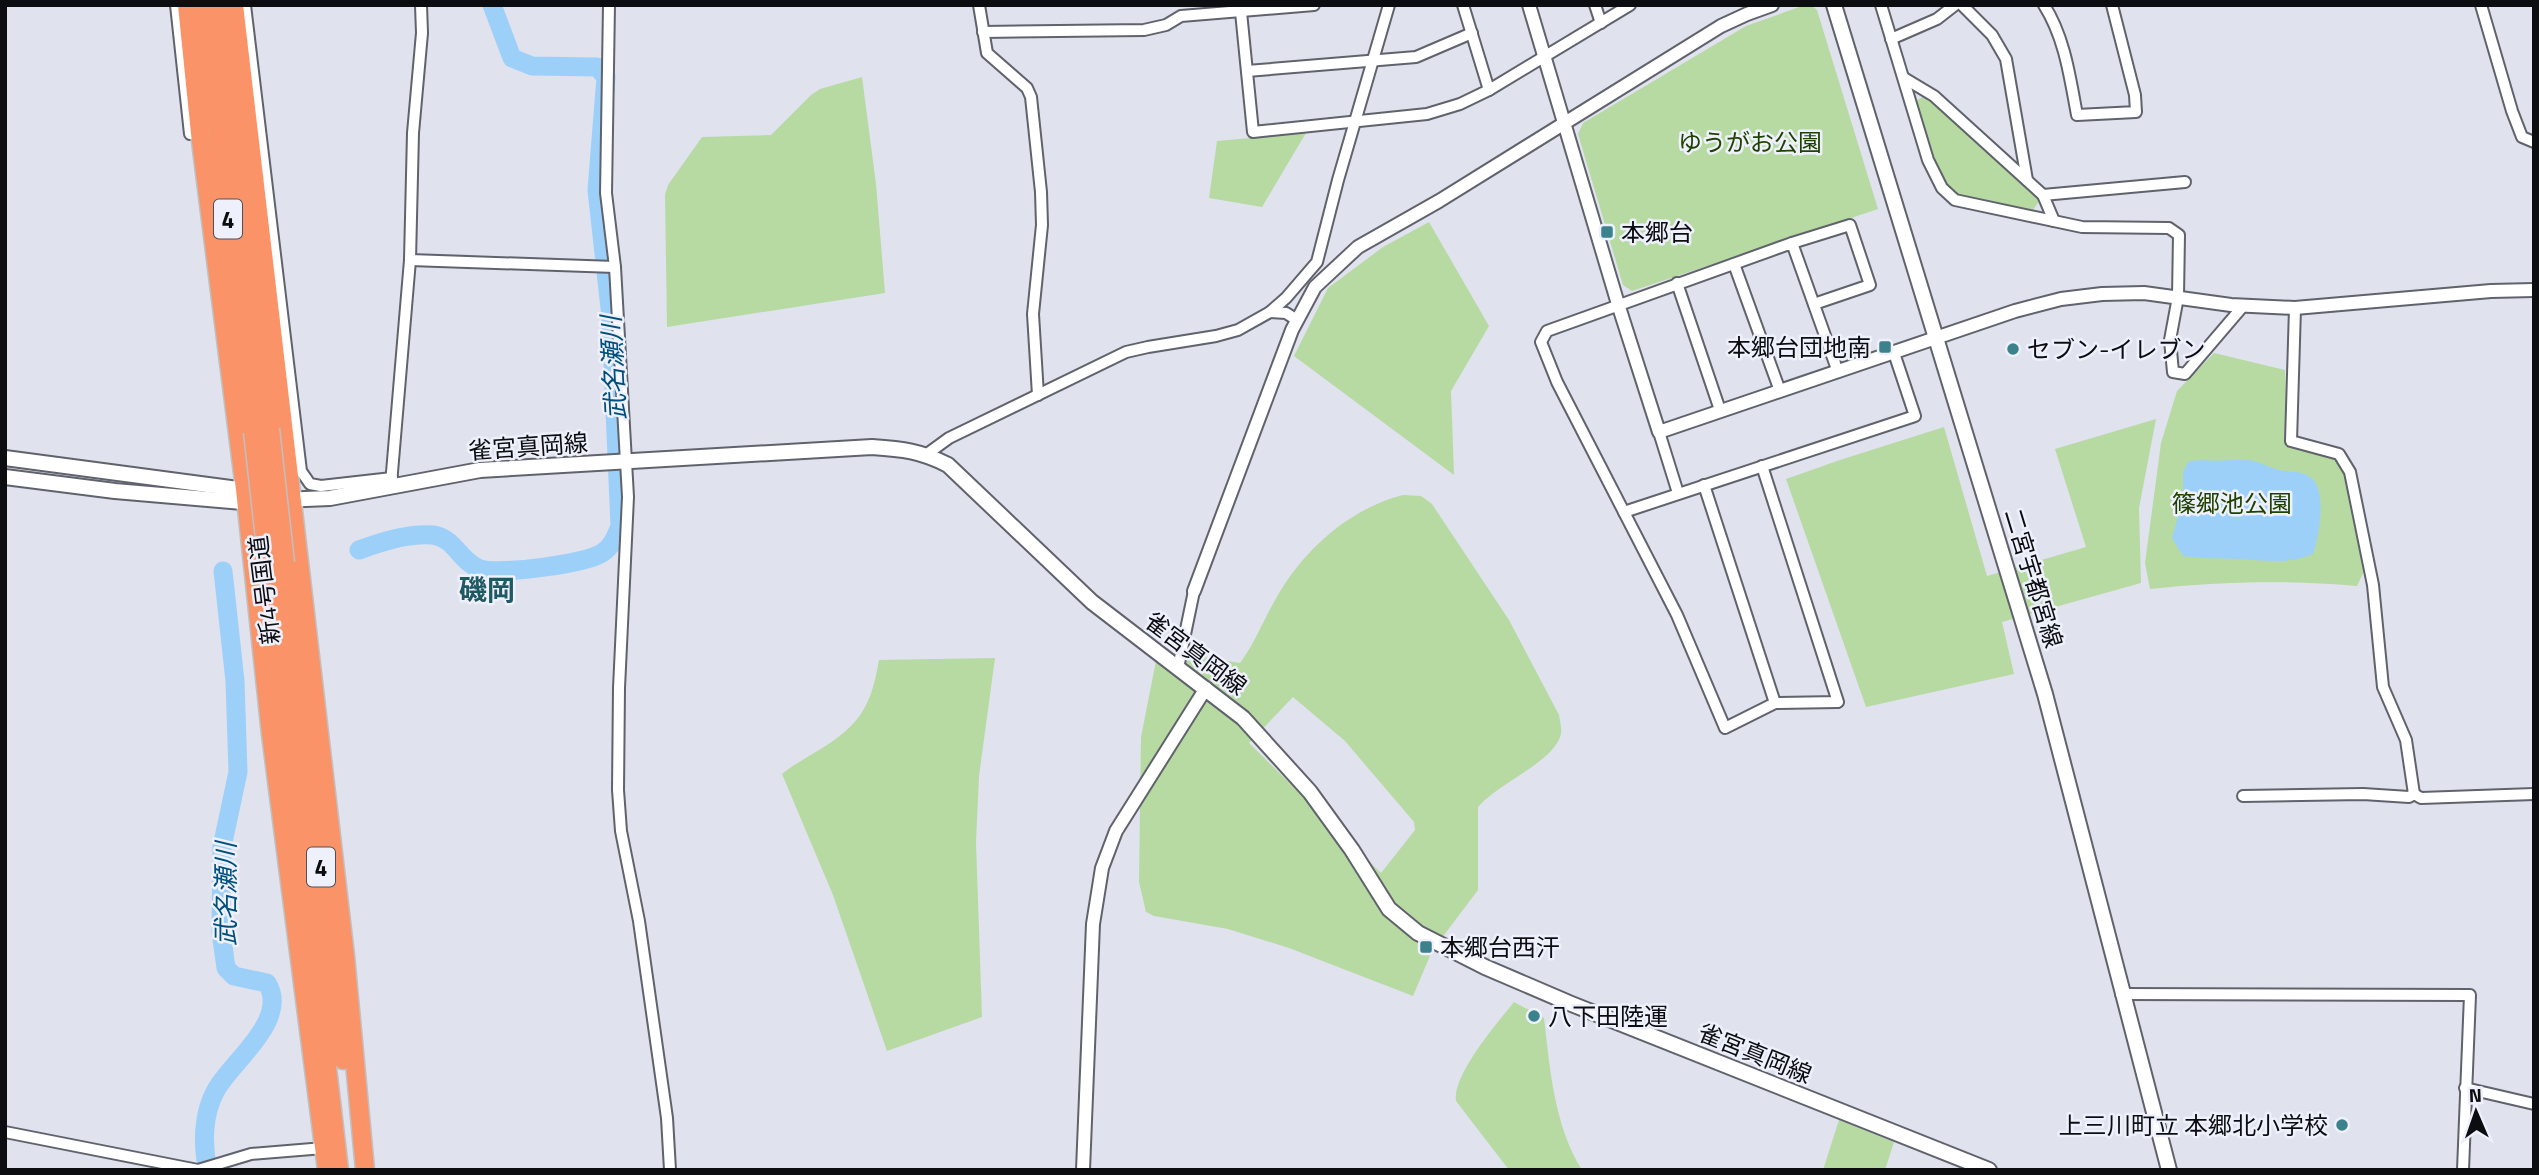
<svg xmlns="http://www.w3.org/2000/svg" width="2539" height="1175" font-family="'Titillium Web','Noto Sans JP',sans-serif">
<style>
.green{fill:#b7daa3;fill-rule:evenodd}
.water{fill:#9dd0f8}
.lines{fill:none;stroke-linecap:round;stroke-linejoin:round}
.river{stroke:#9dd0f8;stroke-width:19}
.minor-casing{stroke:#60626c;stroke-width:14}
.tertiary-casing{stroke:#60626c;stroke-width:16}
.secondary-casing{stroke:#60626c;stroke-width:18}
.trunk-casing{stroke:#c0c0c1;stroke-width:21}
.minor{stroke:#fff;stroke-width:10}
.tertiary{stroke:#fff;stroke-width:12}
.secondary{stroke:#fff;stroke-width:14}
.trunk{stroke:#fa9468;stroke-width:18}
.trunk-bridge-casing{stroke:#c0c0c1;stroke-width:21;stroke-linecap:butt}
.trunk-bridge{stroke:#fa9468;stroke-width:18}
.poi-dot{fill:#3b828c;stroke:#eef0fb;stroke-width:2.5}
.labels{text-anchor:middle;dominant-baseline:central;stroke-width:5;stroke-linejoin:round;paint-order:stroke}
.shield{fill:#eef0fb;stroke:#505157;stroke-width:2}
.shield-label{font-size:23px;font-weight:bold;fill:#0c0d11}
.park-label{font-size:24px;fill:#1f4200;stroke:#eef0fb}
.poi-label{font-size:24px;fill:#0c0d11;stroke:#eef0fb;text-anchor:start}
.street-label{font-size:24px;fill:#0c0d11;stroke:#eef0fb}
.water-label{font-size:26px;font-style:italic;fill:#00507e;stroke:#eef0fb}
.quarter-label{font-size:28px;font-weight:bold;fill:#1f5961;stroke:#eef0fb}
</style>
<rect width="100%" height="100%" fill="#e0e2ee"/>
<g class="green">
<path d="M1805 5H1811L1817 10 1878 209 1632 291 1623 285 1578 134 1583 123 1746 26Z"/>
<path d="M862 77 876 184 885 293 667 327 665 195 668 185 702 137 771 135 811 95 820 89Z"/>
<path d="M1924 96 2040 200 2033 210C2011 206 1965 202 1948 188 1935 177 1922 120 1916 101Z"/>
<path d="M1306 133 1262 207 1209 198 1217 141Z"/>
<path d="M1429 222 1489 326 1451 391 1454 475 1294 356 1328 288 1383 247Z"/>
<path d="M2214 353 2285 370 2287 446 2337 458 2346 475 2354 525 2365 569 2357 586C2285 580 2223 581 2150 589L2145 563 2161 443 2177 391Z"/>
<path d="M2156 419 2139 508 2141 583 2002 622 2014 674 1866 707 1786 479 1840 460 1944 427 1987 576 2086 547 2055 449Z"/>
<path d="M1403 495 1421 496 1432 504 1509 620 1559 715C1560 723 1563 730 1560 737 1551 763 1497 784 1478 807V890L1432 951 1413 996 1289 948 1228 929 1154 916 1146 912 1139 882 1141 737 1156 661 1162 655 1204 657 1240 663C1255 643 1262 623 1274 602 1301 552 1348 509 1403 495ZM1293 697 1345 741 1414 822 1415 830 1381 873 1249 743Z"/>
<path d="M995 658 979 776 976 842 982 1017 887 1051 833 895 782 774C793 765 806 758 819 750 860 725 871 707 879 660Z"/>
<path d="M1514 1002 1544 1018C1550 1069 1554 1125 1582 1170H1509L1456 1101C1452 1075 1498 1022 1514 1002Z"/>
<path d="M1839 1120 1894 1142 1885 1170H1823Z"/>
</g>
<path class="water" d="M2204 460C2219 462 2233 459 2248 460 2258 461 2268 467 2279 470 2289 472 2302 471 2310 477 2328 489 2319 537 2313 554 2287 565 2264 560 2237 559 2218 558 2202 559 2183 556L2172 538 2183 498V472L2189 461Z"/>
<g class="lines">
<g class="river">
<path d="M359 550C381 542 408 533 433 535 455 538 460 562 480 569 500 575 585 564 602 553 612 547 616 536 620 526L611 317 597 190 606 77 597 67 532 66 512 58 492 5"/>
<path d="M208 1170C202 1144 203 1113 216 1090 231 1062 290 1020 267 983L234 976 226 968 221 932 222 847 238 772 235 681 223 571"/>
</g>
<g class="minor-casing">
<g id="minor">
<path d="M176 5 190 134"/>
<path d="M245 5 301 471 310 484 321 486 392 478"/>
<path d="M609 5 606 193 615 267 628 497 619 688 618 790 621 831 639 921 667 1118 670 1170"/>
<path d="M979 5 987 53 1027 88 1031 97 1041 192 1042 225 1033 314 1038 395"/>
<path d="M1463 5 1489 90"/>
<path d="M1595 5 1601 23"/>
<path d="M1881 5 1928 160 1942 188 1955 200 2082 227 2169 228 2179 235 2178 297 2170 340 2173 372 2185 374 2244 305"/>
<path d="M1962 5 1992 35 2006 59 2027 180"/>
<path d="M2044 5C2065 38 2070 78 2077 115L2136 112 2135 95 2112 5"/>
<path d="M2481 5 2512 111 2522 137 2534 142"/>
<path d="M1241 12 1253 132 1427 114 1460 104 1489 90 1630 5"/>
<path d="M983 32 1144 30 1166 25 1181 16 1314 5"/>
<path d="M1891 39 1937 19 1955 5"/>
<path d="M1247 71 1416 57 1472 33"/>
<path d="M1904 78 1934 96 2043 195 2054 221"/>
<path d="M2043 195 2185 182"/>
<path d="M1792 243 1850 225 1870 285 1814 304"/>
<path d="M410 260 615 267"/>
<path d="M1734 264 1780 391"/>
<path d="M1677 283 1720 410"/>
<path d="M2295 308 2291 441 2339 454 2350 472 2373 585 2383 687 2406 740 2414 794"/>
<path d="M1270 312 1286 313 1297 320"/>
<path d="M1659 432 1678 493"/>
<path d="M927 454 949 438 1126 352 1148 347 1216 336 1238 330 1270 312 1286 298 1317 262 1338 180 1389 5"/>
<path d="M1762 466 1838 702 1775 703 1725 728 1677 615 1557 382 1541 342 1547 331 1792 243 1838 372"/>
<path d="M391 484 410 260 413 133 422 33 421 5"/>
<path d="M1704 485 1775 703"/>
<path d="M1624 512 1915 416 1894 353"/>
<path d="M1178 668 1194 591"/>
<path d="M2243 796 2363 794 2409 797 2414 794 2421 798 2534 794"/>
<path d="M2121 994 2470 995 2463 1170"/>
<path d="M2465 1088 2534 1104"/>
<path d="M5 1132 198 1170 251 1154 324 1148"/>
</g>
</g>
<g class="tertiary-casing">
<g id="tertiary">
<path d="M1529 5 1618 304 1659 432 2015 311 2061 299 2102 294 2144 293 2231 305 2295 308 2491 291 2534 290"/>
<path d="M1194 591 1292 330 1315 287 1358 247 1439 201 1721 26 1747 14 1772 5"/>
<path d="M1083 1170 1093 924 1102 868 1116 831 1206 688"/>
</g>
</g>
<g class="secondary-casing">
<g id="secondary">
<path d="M1834 5 2045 694 2169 1170"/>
<path d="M5 458 253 491"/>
<path d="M5 477 115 491 254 503"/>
<path d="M281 500 330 498 480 470 872 447C902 449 921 451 948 465L1092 602 1243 718 1310 792 1352 850 1389 909 1418 933 1485 967 1569 1003 1989 1170"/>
</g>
</g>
<g class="trunk-casing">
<g id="trunk">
<path d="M187 5 200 133 245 489 271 734 327 1170"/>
<path d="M203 5 253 432"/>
<path d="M219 5 270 429"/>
<path d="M234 5 345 956 365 1170"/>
<path d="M285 563 343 1060"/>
<path d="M268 565 339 1170"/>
</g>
</g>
<use href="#minor" class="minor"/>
<use href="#tertiary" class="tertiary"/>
<use href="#secondary" class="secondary"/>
<use href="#trunk" class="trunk"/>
<g class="trunk-bridge-casing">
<g id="trunk-bridge">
<path d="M270 429 285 563"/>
<path d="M253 432 268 565"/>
</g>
</g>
<use href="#trunk-bridge" class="trunk-bridge"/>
</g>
<g class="poi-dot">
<rect x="1600" y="225" width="14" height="14" rx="3.5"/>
<rect x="1878" y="340" width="14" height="14" rx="3.5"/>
<circle cx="2013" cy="349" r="7"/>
<rect x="1419" y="940" width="14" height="14" rx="3.5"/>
<circle cx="1534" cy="1016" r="7"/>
<circle cx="2342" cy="1125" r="7"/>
</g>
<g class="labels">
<g class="shield">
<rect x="214" y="199.5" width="28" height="39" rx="5"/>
<rect x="307" y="847.5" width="28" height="39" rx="5"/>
</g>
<g class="shield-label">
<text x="228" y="219">4</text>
<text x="321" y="867">4</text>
</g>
<g class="park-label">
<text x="1750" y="142">ゆうがお公園</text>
<text x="2232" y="503">篠郷池公園</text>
</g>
<g class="poi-label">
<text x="1621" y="232">本郷台</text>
<text x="1871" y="347" text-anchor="end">本郷台団地南</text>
<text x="2027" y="349">セブン-イレブン</text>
<text x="1440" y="947">本郷台西汗</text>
<text x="1548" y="1016">八下田陸運</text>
<text x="2328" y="1125" text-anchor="end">上三川町立 本郷北小学校</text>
</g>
<g class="street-label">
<text transform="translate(528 446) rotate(-4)">雀宮真岡線</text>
<text transform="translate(2034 578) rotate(73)">二宮宇都宮線</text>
<text transform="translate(264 590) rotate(-97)">新4号国道</text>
<text transform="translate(1196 653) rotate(37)">雀宮真岡線</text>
<text transform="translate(1755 1053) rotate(22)">雀宮真岡線</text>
</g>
<g class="water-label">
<text transform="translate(613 368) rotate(-93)">武名瀬川</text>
<text transform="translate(225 894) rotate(-90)">武名瀬川</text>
</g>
<g class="quarter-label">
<text x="487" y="589">磯岡</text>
</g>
</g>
<rect width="2539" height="1175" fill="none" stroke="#0c0d11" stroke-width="14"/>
<g transform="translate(2476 1112) rotate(358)" stroke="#eef0fb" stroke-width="5" paint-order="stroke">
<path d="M0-5L12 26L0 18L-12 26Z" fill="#0c0d11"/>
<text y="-10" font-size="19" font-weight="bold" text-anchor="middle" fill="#0c0d11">N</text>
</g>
</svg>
